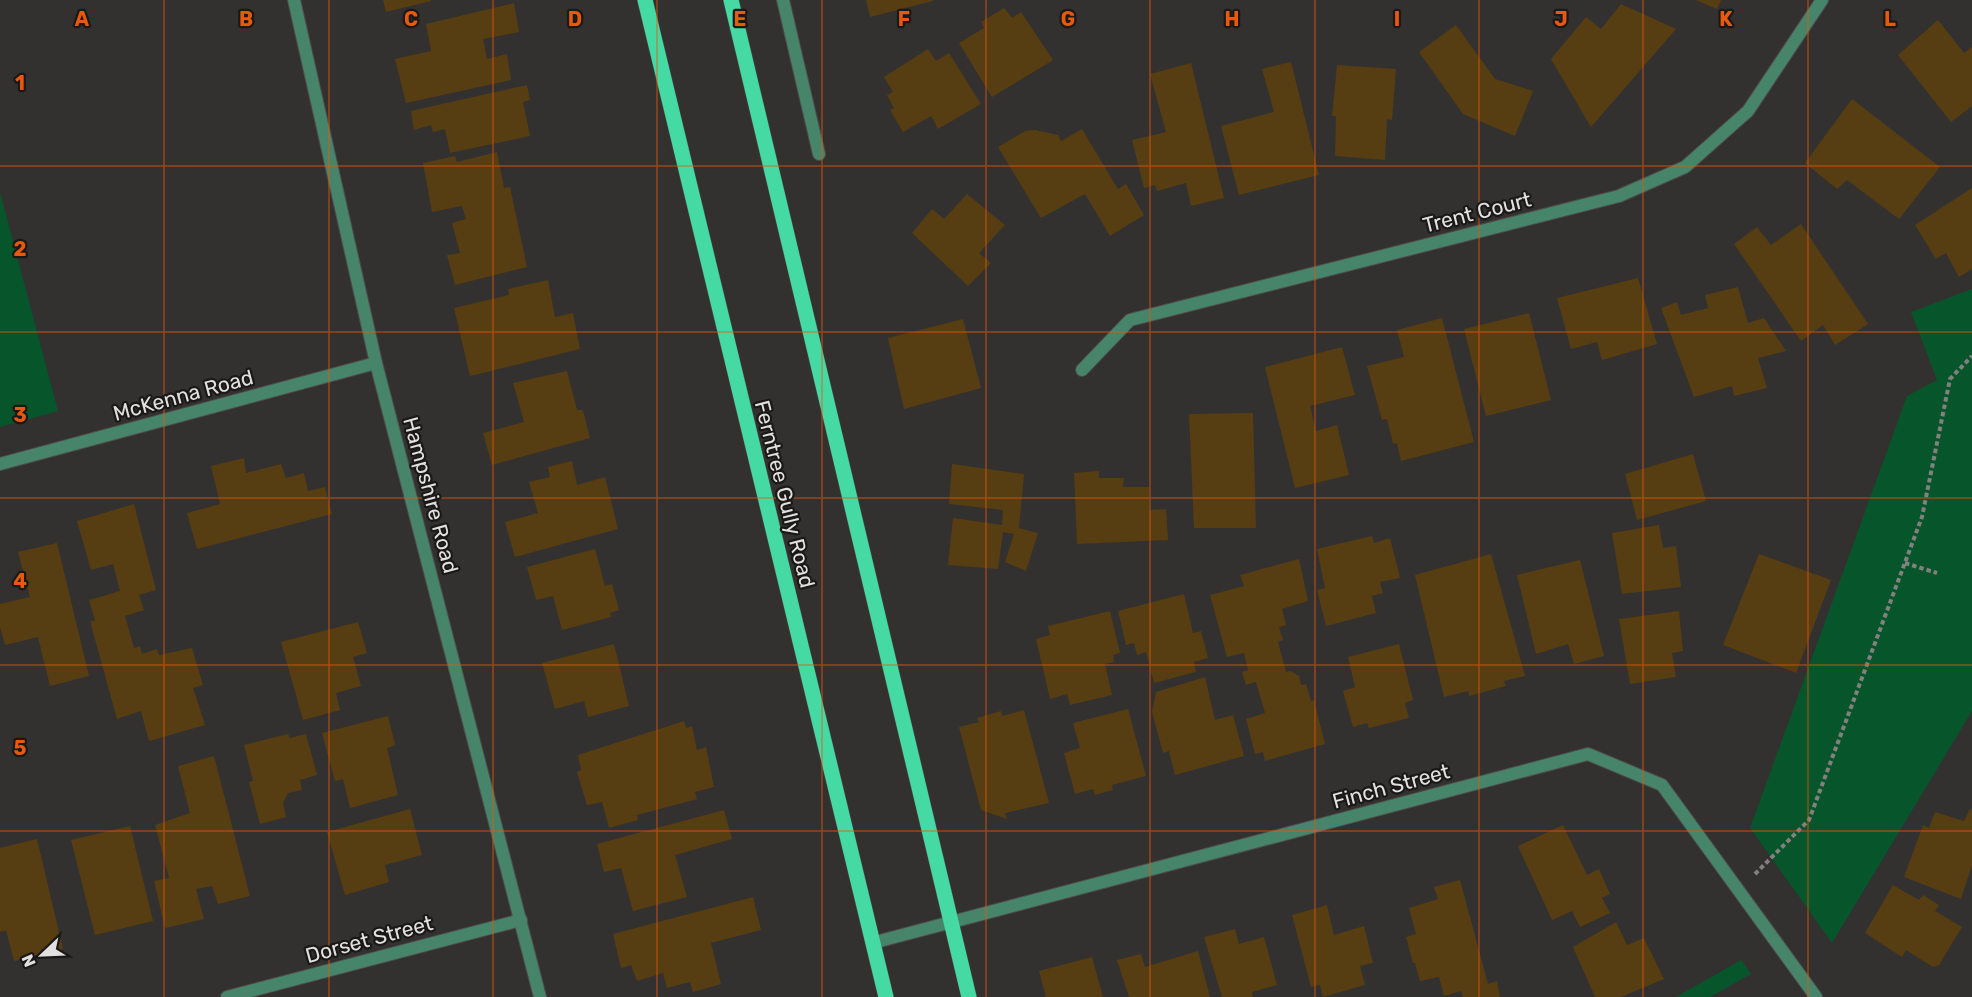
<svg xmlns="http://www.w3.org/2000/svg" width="1972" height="997" font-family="Rubik,sans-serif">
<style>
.green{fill:#07552a}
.building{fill:#573d12}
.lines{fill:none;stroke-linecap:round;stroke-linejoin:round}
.minor-casing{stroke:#4f4d4b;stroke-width:14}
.primary-casing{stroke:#4f4d4b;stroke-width:16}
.path{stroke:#82817f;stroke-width:4;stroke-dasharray:4.5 3;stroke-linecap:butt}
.minor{stroke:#47856b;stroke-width:12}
.primary{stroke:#45d9a3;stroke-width:15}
.grid{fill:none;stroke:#e8590c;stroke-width:1.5;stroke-opacity:0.55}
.labels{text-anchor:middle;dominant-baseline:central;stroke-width:4.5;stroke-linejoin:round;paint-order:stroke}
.street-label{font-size:21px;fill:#e2e1df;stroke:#1a1918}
.grid-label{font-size:20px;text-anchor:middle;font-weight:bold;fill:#e8590c;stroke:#1a1918;stroke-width:4.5;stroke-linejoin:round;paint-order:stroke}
</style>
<rect width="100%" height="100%" fill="#33312f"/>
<g class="green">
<path d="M0 192 58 411 0 427Z"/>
<path d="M1972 289V711L1832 943 1750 828 1907 396 1937 380 1911 312Z"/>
<path d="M1741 960 1751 974 1710 997H1676Z"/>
</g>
<g class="building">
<path d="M383 0H431V1L386 12Z"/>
<path d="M866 0H933V1L870 17Z"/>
<path d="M1696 0H1721L1717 9Z"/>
<path d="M514 3 519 32 483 39 487 59 507 54 511 80 406 103 395 59 431 51 426 24Z"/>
<path d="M1621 4 1676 29 1591 127 1551 59 1586 17 1601 29Z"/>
<path d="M1004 8 1012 18 1021 12 1053 60 992 97 959 43 984 28 981 22Z"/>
<path d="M1938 20 1964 53 1972 47V106L1951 122 1898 55Z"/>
<path d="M1456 25 1495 79 1533 91 1515 136 1463 114 1419 52Z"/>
<path d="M928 49 936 61 949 53 981 104 938 129 931 116 903 132 890 110 894 108 887 95 893 92 884 77Z"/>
<path d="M1291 62 1319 175 1239 195 1221 126 1274 112 1262 69Z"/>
<path d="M1191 63 1224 198 1191 206 1186 183 1157 191 1155 185 1144 188 1132 140 1166 132 1150 74Z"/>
<path d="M1337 65 1396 69 1392 120 1387 119 1385 160 1335 156 1336 116H1332Z"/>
<path d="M527 85 530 100 523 102 530 136 450 153 445 129 433 132 431 125 414 130 411 111Z"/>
<path d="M1852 99 1940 167 1899 219 1847 180 1837 189 1805 163Z"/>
<path d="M1082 129 1118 189 1126 184 1144 215 1110 236 1085 194 1041 218 998 147 1025 131 1035 130 1058 135 1061 141Z"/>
<path d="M497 152 504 188 510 187 527 267 455 285 447 255 460 253 452 223 466 219 462 206 432 212 423 163 455 156 457 162Z"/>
<path d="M1972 188V269L1959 277 1946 253 1936 259 1915 225Z"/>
<path d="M967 194 1005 225 979 253 991 263 968 286 912 233 932 209 944 219Z"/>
<path d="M1801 224 1868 324 1835 345 1823 325 1801 341 1734 244 1757 227 1771 245Z"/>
<path d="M1638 278 1657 344 1602 360 1597 342 1571 349 1557 298Z"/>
<path d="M548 280 555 317 573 313 580 349 470 376 454 308 509 295 508 289Z"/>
<path d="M1738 287 1748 323 1764 318 1786 351 1758 358 1767 388 1734 396 1732 386 1694 397 1661 308 1677 302 1681 315 1708 308 1705 295Z"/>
<path d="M1529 313 1551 400 1486 416 1464 329Z"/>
<path d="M1442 318 1474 442 1401 461 1397 443 1393 444 1387 419 1382 420 1367 366 1404 357 1397 330Z"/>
<path d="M963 319 981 388 904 409 888 338Z"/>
<path d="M1342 347 1355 395 1310 406 1316 431 1337 425 1349 475 1295 488 1265 367Z"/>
<path d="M567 371 577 410H583L590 438 492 465 483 433 524 422 513 383Z"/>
<path d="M1253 413 1256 528H1194L1189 414Z"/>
<path d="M1693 454 1706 501 1637 520 1625 474Z"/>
<path d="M244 458 246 473 281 464 286 478 304 473 308 491 325 487 332 514 197 549 187 513 220 504 211 466Z"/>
<path d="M572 461 577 485 605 477 618 529 515 557 505 522 538 513 529 482 550 477 548 467Z"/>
<path d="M952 464 1024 474 1019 528 1038 533 1026 571 1005 562 1014 534 1003 532 998 569 948 565 953 518 1002 525 1003 510 949 504Z"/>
<path d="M1099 471V478H1124L1123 487H1149V510L1166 509 1168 540 1077 544 1074 473Z"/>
<path d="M134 504 156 590 139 595 144 610 125 616 134 648 140 646 142 654 157 649 159 655 192 648 203 685 193 688 205 725 149 741 141 711 117 719 90 621H95L89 600 120 591 113 564 91 570 77 521Z"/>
<path d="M1659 525 1663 548 1676 546 1681 587 1622 594 1612 533Z"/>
<path d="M1372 536 1374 543 1390 538 1400 578 1380 582 1383 593 1372 596 1376 613 1326 626 1317 590 1325 588 1317 549Z"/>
<path d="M57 543 89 676 50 686 38 637 5 645 0 627V604L30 597 18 552Z"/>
<path d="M595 549 605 586 612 584 619 610 610 613 611 617 562 630 553 596 536 600 527 567Z"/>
<path d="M1491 554 1525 676 1504 681 1506 686 1469 696 1468 691 1444 697 1415 575Z"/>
<path d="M1759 554 1831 580 1796 673 1723 645Z"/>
<path d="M1299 559 1308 601 1282 609 1286 625 1279 627 1283 640 1278 642 1286 672 1290 671 1299 676 1301 685 1306 684 1311 701 1314 700 1325 744 1265 761 1263 752 1255 754 1246 719 1265 713 1256 682 1246 685 1242 672 1248 670 1244 653 1227 657 1210 595 1244 586 1240 575Z"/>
<path d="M1580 560 1604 656 1574 664 1568 644 1536 654 1517 575Z"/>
<path d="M1184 594 1193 633 1201 631 1208 658 1194 662 1196 672 1154 683 1146 652 1137 655 1134 643 1126 645 1118 611Z"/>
<path d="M1110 611 1120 653 1113 655 1114 662 1105 664 1112 695 1070 705 1067 694 1050 699 1036 639 1050 635 1048 626Z"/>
<path d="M1679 611 1683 651 1672 653 1676 677 1630 684 1619 619Z"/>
<path d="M358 622 367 653 353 657 361 686 336 693 340 710 303 720 281 642Z"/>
<path d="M614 644 629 706 588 717 584 701 555 709 542 663Z"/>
<path d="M1399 644 1413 700 1405 703 1409 718 1369 728 1367 723 1353 727 1343 691 1355 687 1348 657Z"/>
<path d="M1205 677 1215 720 1233 715 1244 756 1175 775 1169 751 1163 753 1152 712 1156 692Z"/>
<path d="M1128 709 1146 776 1112 785 1113 790 1095 795 1093 789 1075 794 1064 753 1080 748 1073 723Z"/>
<path d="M1024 710 1049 803 1005 813 1007 819 981 810 959 727 979 722 977 718 1001 711 1002 716Z"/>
<path d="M388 716 395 745 387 748 398 795 350 808 343 779 335 781 322 733Z"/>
<path d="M684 721 686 728 692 726 697 750 706 747 714 787 695 792 697 799 637 815 638 820 609 828 602 802 587 805 577 772 581 770 578 755Z"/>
<path d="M288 734 290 738 306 734 317 775 300 780 302 790 288 793 283 803 286 817 260 824 249 782 253 781 244 745Z"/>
<path d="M214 756 250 896 218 904 212 886 196 889 204 919 165 928 154 881 169 878 155 825 190 813 178 766Z"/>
<path d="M410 809 422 855 385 865 389 882 345 895 327 832Z"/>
<path d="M1970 809 1972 810V865L1961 899 1904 877 1923 825 1929 828 1935 812 1964 821Z"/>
<path d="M724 810 732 839 675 855 687 897 633 911 621 868 604 872 597 844Z"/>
<path d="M1563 825 1587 875 1599 869 1610 894 1602 898 1610 913 1580 927 1572 911 1552 920 1518 846Z"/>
<path d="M130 826 153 921 95 935 71 840Z"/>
<path d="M37 839 63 949 14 961 6 930 0 932V848Z"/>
<path d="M1460 880 1488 984 1497 981 1500 997H1463L1461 991 1444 996 1439 977 1420 981 1415 963H1413L1406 937 1416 934 1409 908 1438 899 1434 887Z"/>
<path d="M1893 885 1919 900 1923 895 1939 905 1935 911 1962 927 1939 965 1933 967 1906 950 1902 957 1865 933Z"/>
<path d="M753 897 761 930 711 943 721 984 693 992 690 982 667 988 663 973 637 981 631 965 621 968 613 934Z"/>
<path d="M1327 905 1334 935 1364 926 1373 963 1360 966 1365 985 1323 997 1320 985 1311 987 1292 915Z"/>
<path d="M1616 922 1627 945 1644 938 1664 979 1621 997H1595L1573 947Z"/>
<path d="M1235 929 1239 944 1264 937 1277 985 1252 992 1253 997H1222L1204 937Z"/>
<path d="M1198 951 1210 997H1129L1117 960 1141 954 1145 967Z"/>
<path d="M1092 957 1103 997H1046L1039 971Z"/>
</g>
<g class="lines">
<g class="minor-casing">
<g id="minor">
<path d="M294 0 376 363 540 997"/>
<path d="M783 0 819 154"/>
<path d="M1082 370 1130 320 1619 196 1685 167 1748 111 1822 0"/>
<path d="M0 464 376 363"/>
<path d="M872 943 1588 754 1662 785 1816 997"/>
<path d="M227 997 521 920"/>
</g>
</g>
<g class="primary-casing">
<g id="primary">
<path d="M645 0 886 997"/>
<path d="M731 0 969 997"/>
</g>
</g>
<g class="path">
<path d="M1905 563 1937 573"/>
<path d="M1755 874 1809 820 1922 517 1950 379 1972 356"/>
</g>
<use href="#minor" class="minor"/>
<use href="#primary" class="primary"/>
</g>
<path class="grid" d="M164 0V997M329 0V997M493 0V997M657 0V997M822 0V997M986 0V997M1150 0V997M1315 0V997M1479 0V997M1643 0V997M1808 0V997M0 166H1972M0 332H1972M0 498H1972M0 665H1972M0 831H1972"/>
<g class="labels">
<g class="street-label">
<text transform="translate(1477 212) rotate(-14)">Trent Court</text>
<text transform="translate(183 395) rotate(-15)">McKenna Road</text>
<text transform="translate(785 494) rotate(76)">Ferntree Gully Road</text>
<text transform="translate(431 495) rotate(75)">Hampshire Road</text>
<text transform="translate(1391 786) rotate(-15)">Finch Street</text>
<text transform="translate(369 939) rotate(-15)">Dorset Street</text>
</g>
</g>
<g class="grid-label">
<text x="82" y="26">A</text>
<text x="246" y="26">B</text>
<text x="411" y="26">C</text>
<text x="575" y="26">D</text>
<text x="740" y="26">E</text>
<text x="904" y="26">F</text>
<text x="1068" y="26">G</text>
<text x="1232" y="26">H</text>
<text x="1397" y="26">I</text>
<text x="1561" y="26">J</text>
<text x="1726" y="26">K</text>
<text x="1890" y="26">L</text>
<text x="20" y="90">1</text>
<text x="20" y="256">2</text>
<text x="20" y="422">3</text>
<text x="20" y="588">4</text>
<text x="20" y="755">5</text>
</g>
<g transform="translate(42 955) rotate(247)" stroke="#1a1918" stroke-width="4.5" paint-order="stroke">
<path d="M0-4.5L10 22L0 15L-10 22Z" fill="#e2e1df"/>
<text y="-9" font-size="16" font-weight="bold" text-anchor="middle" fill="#e2e1df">N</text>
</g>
</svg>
